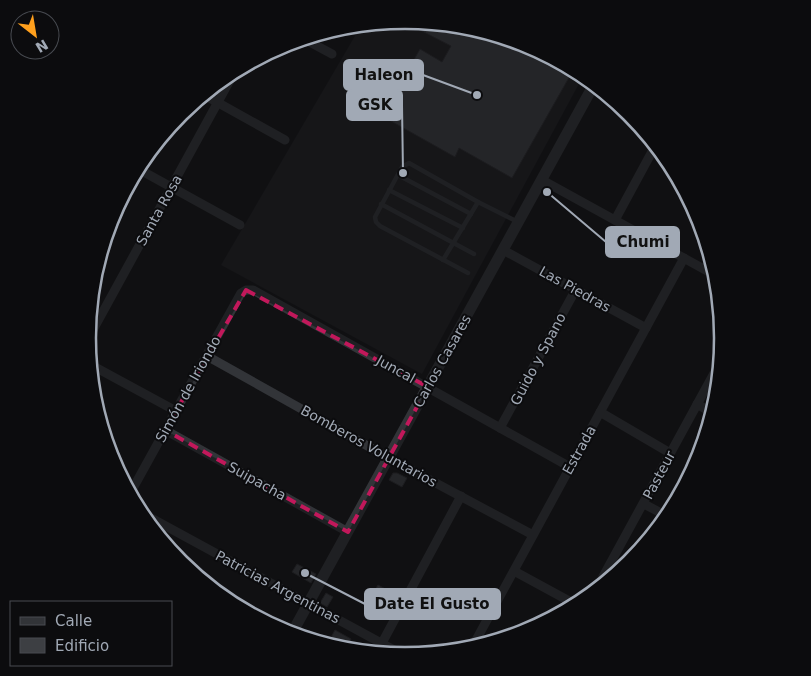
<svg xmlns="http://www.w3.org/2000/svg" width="811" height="676" font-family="'DejaVu Sans',sans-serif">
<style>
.built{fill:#1d1d20}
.building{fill:#3d3f43;stroke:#2b2b2f}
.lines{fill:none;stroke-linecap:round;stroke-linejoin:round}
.service{stroke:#323438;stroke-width:4.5}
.minor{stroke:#323438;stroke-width:9}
.tertiary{stroke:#323438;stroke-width:11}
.marked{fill:none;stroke:#c2185b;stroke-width:4;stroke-dasharray:10 6;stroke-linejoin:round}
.labels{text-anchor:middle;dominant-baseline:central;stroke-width:4;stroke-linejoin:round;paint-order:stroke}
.street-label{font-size:14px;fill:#a1a9b5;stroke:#0c0c0e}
.rim{fill:none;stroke:#a1a9b5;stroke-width:2.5}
.leader{fill:none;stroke:#a1a9b5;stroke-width:2}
.callout-dot{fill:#a1a9b5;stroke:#0c0c0e;stroke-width:2}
.callout{fill:#a1a9b5;stroke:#a1a9b5;stroke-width:2}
.callout-label{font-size:15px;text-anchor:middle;font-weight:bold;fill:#111}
</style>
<rect width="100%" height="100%" fill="#111113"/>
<path class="built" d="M406 20 527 44 581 80 422 374 221 265 359 29Z"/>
<g class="building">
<path d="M422 23 527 44 571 74 512 178 459 148 455 157 382 116 420 49 442 62 451 46 418 29Z"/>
<path d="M393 473H397L407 478 402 487 389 480Z"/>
<path d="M297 564 316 574 311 583 292 572Z"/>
<path d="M378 585 400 597 394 607 372 595Z"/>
<path d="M326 593 333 597 327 607 320 603Z"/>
<path d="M335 630 351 639 348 645 329 641Z"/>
</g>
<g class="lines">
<g class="service">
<path d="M398 175 471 214"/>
<path d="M389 190 463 228"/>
<path d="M381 204 474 254"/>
<path d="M443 260 478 202"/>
<path d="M468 273 380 226 376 222 375 217 402 167 409 163 478 202 518 222"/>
</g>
<g class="minor">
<path d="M306 40 332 54"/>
<path d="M206 96 285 140"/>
<path d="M142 171 240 225"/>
<path d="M542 180 711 273"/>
<path d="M615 220 654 148"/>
<path d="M503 250 646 328"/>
<path d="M88 339 230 80"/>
<path d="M207 356 389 458 533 535"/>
<path d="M93 366 176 411"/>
<path d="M697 404 709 411"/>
<path d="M600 412 670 453"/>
<path d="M500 428 576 289"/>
<path d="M165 430 348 532"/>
<path d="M132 490 241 293 246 290H253L570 467"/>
<path d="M644 504 663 514"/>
<path d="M151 518 405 656"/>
<path d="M514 571 571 602"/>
<path d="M599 584 718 366"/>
<path d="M475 642 684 258"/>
<path d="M382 643 461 496"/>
</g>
<path class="tertiary" d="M292 633 592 88"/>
</g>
<path d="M0 0H811V676H0ZM246 290 428 387 348 532 165 430Z" fill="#111113" fill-opacity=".55" fill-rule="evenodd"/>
<path class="marked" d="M246 290 428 387 348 532 165 430Z"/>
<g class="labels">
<g class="street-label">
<text transform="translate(159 210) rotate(-61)">Santa Rosa</text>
<text transform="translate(575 289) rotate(29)">Las Piedras</text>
<text transform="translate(538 359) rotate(-62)">Guido y Spano</text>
<text transform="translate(442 361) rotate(-61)">Carlos Casares</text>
<text transform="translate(396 369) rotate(29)">Juncal</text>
<text transform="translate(188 389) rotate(-61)">Simón de Iriondo</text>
<text transform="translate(369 446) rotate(29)">Bomberos Voluntarios</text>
<text transform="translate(579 450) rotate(-61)">Estrada</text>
<text transform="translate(659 475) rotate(-62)">Pasteur</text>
<text transform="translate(257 481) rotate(29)">Suipacha</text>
<text transform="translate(278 587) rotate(28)">Patricias Argentinas</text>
</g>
</g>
<path d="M0 0H811V676H0ZM96 338a309 309 0 1 1 618 0a309 309 0 1 1-618 0Z" fill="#0c0c0e" fill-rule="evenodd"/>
<path class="rim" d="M96 338a309 309 0 1 1 618 0a309 309 0 1 1-618 0Z"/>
<path class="leader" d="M477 95L423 75M403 173L402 105M547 192L606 242M305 573L365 604"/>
<g class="callout-dot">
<circle cx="477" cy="95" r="5"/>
<circle cx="403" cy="173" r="5"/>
<circle cx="547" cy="192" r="5"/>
<circle cx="305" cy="573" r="5"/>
</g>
<g class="callout">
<rect x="344" y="60" width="79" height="30" rx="5"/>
<rect x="347" y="90" width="55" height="30" rx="5"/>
<rect x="606" y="227" width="73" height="30" rx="5"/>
<rect x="365" y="589" width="135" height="30" rx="5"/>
</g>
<g class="callout-label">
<text x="384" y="80">Haleon</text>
<text x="375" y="110">GSK</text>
<text x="643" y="247">Chumi</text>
<text x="432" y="609">Date El Gusto</text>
</g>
<rect x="10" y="601" width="162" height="65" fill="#0c0c0e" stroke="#484b51"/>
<rect x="20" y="617" width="25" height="8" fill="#323438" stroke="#484b51"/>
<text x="55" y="626" font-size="15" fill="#a1a9b5">Calle</text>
<rect x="20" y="638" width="25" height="15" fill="#3d3f43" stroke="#484b51"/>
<text x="55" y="651" font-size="15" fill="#a1a9b5">Edificio</text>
<g transform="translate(35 35) rotate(149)"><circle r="24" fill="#0c0c0e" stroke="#484b51"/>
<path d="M0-4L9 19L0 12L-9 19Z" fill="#ffa01d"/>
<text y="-8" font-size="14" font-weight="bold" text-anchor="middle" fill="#a1a9b5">N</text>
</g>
</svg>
